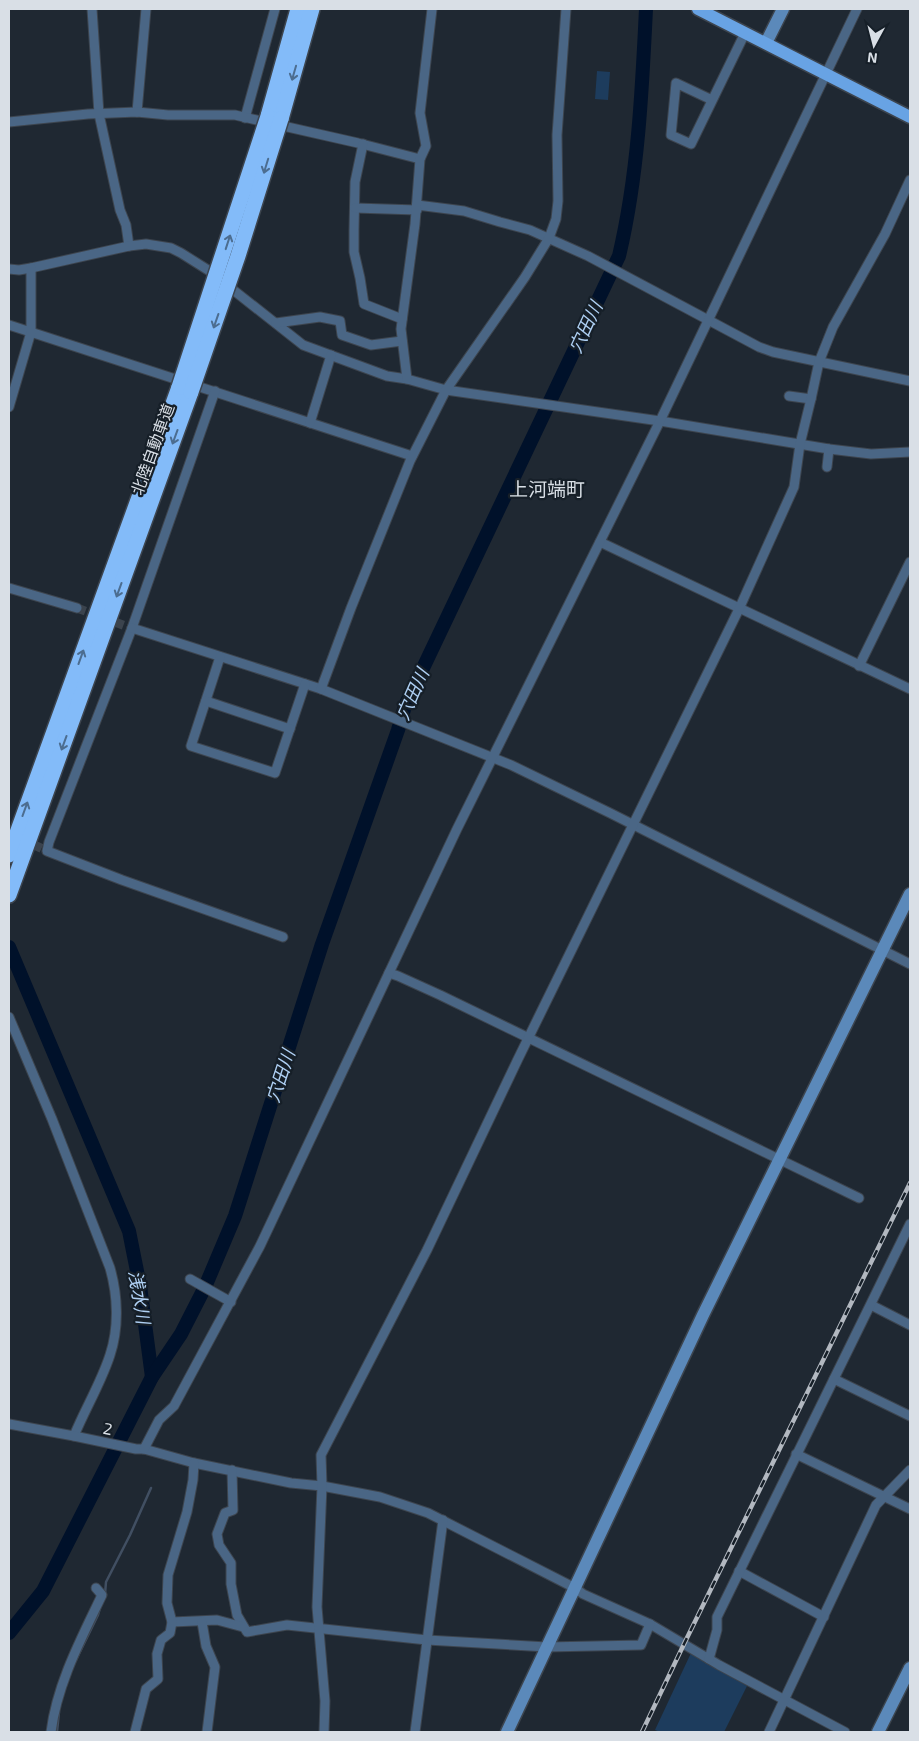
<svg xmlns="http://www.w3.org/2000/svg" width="919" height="1741" font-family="'Exo 2','Noto Sans JP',sans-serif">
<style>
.green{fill:#1d3c5d}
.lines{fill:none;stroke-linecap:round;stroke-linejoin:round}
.stream{stroke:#414f62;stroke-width:2.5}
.river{stroke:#00112a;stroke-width:14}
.street-tunnel{stroke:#3b434d;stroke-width:9;stroke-dasharray:9 4.5;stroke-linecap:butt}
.street-casing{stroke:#3d454f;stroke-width:11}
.secondary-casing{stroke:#3d454f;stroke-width:15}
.primary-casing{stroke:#3d454f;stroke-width:15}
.highway-casing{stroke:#3d454f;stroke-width:18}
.street{stroke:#4a6685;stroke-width:9}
.secondary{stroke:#5b89ba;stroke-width:12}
.primary{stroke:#68a3e4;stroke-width:12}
.highway{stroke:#83bbf9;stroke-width:15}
.rail-casing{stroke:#b2b8c0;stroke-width:4.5}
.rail{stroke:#161f28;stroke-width:2.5;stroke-dasharray:8;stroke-linecap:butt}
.highway-bridge-casing{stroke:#3d454f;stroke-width:18;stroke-linecap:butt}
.highway-bridge{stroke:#83bbf9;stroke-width:15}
.oneway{stroke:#4c6d90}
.labels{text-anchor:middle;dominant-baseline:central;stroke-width:4.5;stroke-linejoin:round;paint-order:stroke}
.street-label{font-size:16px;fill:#d9dfe6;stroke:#161f28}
.water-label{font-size:18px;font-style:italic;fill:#afd0f4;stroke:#161f28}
.quarter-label{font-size:19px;fill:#d9dfe6;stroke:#161f28}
</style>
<rect width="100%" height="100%" fill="#1f2832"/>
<g class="green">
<path d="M597 71 610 72 608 100 595 99Z"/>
<path d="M691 1653 747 1686 724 1732H660L655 1730Z"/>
</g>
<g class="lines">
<g class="stream">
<path d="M105 1594 106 1582 130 1535 151 1488"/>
<path d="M76 1660 98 1615 100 1608"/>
<path d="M57 1732 59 1712"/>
</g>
<g class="river">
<path d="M9 947 129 1231 140 1286 152 1377"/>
<path d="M9 1633 43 1591 152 1377 181 1334 205 1287 235 1216 322 944 398 730 405 706 619 256C638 176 642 92 646 9"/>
</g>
<g class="street-tunnel">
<path d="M77 608 139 631"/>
<path d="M9 833 47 851"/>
</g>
<g class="street-casing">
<g id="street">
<path d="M92 9 99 114 120 210 126 225 129 246"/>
<path d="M712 100 676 83 671 135 691 144 745 33"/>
<path d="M137 112 146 9"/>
<path d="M245 118 275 9"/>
<path d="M9 122 88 114 137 112 168 115H235L358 143 420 159"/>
<path d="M363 144 355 182 354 230V252L360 278 364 304 402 319"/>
<path d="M417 205 464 211 500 222 530 230 588 256 759 347 773 352 910 381"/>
<path d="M355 208 417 210"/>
<path d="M9 269 19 270 31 268 129 246 146 244 171 248 181 253 208 270 303 345 387 376 407 379 446 390 660 421 829 449 871 454 910 452"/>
<path d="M276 323 320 317 340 321 342 335 371 345 402 341"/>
<path d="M9 325 412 456"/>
<path d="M407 379 401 329 415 224 420 159 426 146 420 113 432 9"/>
<path d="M215 391 132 628 49 842 47 851 122 880 283 937"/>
<path d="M789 396 811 399"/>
<path d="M9 407 31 332V268"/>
<path d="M310 423 331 355"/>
<path d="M827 467 829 449"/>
<path d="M600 542 910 689"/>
<path d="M9 588 77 608"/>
<path d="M132 628 321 689 511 765 610 813 910 964"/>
<path d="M220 657 191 746 275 773 305 684"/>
<path d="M859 666 910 562"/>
<path d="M321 689 351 608 410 461 446 390 525 277 549 238 556 219 558 201 557 135 566 9"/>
<path d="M206 701 290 729"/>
<path d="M389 973 398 976 440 995 859 1198"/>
<path d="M9 1017 52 1119 110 1268C118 1296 119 1328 110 1355 101 1383 85 1409 74 1436"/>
<path d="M190 1279 231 1302"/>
<path d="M871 1305 910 1325"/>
<path d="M834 1379 910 1416"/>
<path d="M9 1424 74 1436 136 1449H144L194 1463 291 1483 322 1486 380 1497 428 1513 575 1588 583 1594 650 1624 719 1665 845 1732"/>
<path d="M144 1449 159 1420 174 1406 260 1246 457 829 660 421 857 9"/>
<path d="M796 1454 910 1509"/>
<path d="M232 1470 233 1510 225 1513 217 1534 219 1545 231 1563V1584L237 1615 247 1632 287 1625 427 1640 547 1647 641 1645 650 1624"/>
<path d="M739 1571 824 1617"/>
<path d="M172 1622 217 1620 243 1627"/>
<path d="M202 1622 206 1646 215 1667 207 1732"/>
<path d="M709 1659 717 1630V1617L910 1224"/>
<path d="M51 1732C57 1684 81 1639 102 1595L96 1588"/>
<path d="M135 1732 146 1689 158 1679 157 1654 161 1640 170 1633 172 1622 167 1603 168 1575 187 1512 193 1480 194 1463"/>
<path d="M324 1732 325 1701 317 1607 322 1486 321 1455 427 1250 518 1059 739 609 794 487 800 444 811 399 819 362 833 327 885 234 910 180"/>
<path d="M415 1732 443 1520"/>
<path d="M769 1732 876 1505 910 1470"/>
</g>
</g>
<g class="secondary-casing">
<g id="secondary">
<path d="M766 43 783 9"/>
<path d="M507 1732 703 1315 910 894"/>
<path d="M878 1732 910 1668"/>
</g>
</g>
<g class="primary-casing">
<path id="primary" d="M698 9 910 117"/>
</g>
<g class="highway-casing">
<g id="highway">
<path d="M268 116 298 9"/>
<path d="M281 119 312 9"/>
<path d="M9 855 179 387"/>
<path d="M9 895 191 392"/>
</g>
</g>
<use href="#street" class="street"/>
<use href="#secondary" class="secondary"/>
<use href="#primary" class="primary"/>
<use href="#highway" class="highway"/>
<g class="rail-casing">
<path id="rail" d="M642 1732 684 1644 910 1183"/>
</g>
<use href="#rail" class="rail"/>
<g class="highway-bridge-casing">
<g id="highway-bridge">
<path d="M179 387 268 116"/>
<path d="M191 392 238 256 281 119"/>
</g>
</g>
<use href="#highway-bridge" class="highway-bridge"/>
</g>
<defs><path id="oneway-shaft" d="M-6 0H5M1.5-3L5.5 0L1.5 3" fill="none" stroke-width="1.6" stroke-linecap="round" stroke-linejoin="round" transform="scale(1.25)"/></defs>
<g class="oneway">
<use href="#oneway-shaft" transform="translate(294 73) rotate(106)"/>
<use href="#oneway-shaft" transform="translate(266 166) rotate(107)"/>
<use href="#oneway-shaft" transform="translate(228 242) rotate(-72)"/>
<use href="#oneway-shaft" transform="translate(216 321) rotate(109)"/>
<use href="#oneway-shaft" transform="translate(175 437) rotate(110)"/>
<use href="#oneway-shaft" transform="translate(119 590) rotate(110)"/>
<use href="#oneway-shaft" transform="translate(81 657) rotate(-70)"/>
<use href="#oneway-shaft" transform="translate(64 743) rotate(110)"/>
<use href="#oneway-shaft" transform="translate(25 809) rotate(-70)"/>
</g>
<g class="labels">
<g class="street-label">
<text transform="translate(152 449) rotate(-70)">北陸自動車道</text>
<text transform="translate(108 1428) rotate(12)">2</text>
</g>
<g class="water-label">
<text transform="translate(585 327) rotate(-65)">穴田川</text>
<text transform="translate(412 694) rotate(-66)">穴田川</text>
<text transform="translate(280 1076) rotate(-72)">穴田川</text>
<text transform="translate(140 1297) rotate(81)">浅水川</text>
</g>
<g class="quarter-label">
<text x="547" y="488">上河端町</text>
</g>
</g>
<rect width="919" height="1741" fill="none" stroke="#d9dfe6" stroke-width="20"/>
<g transform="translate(874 45) rotate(187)" stroke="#161f28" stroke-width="4" paint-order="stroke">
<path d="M0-4L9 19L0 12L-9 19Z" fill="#d9dfe6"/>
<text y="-8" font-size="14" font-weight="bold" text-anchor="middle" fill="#d9dfe6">N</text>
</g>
</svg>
